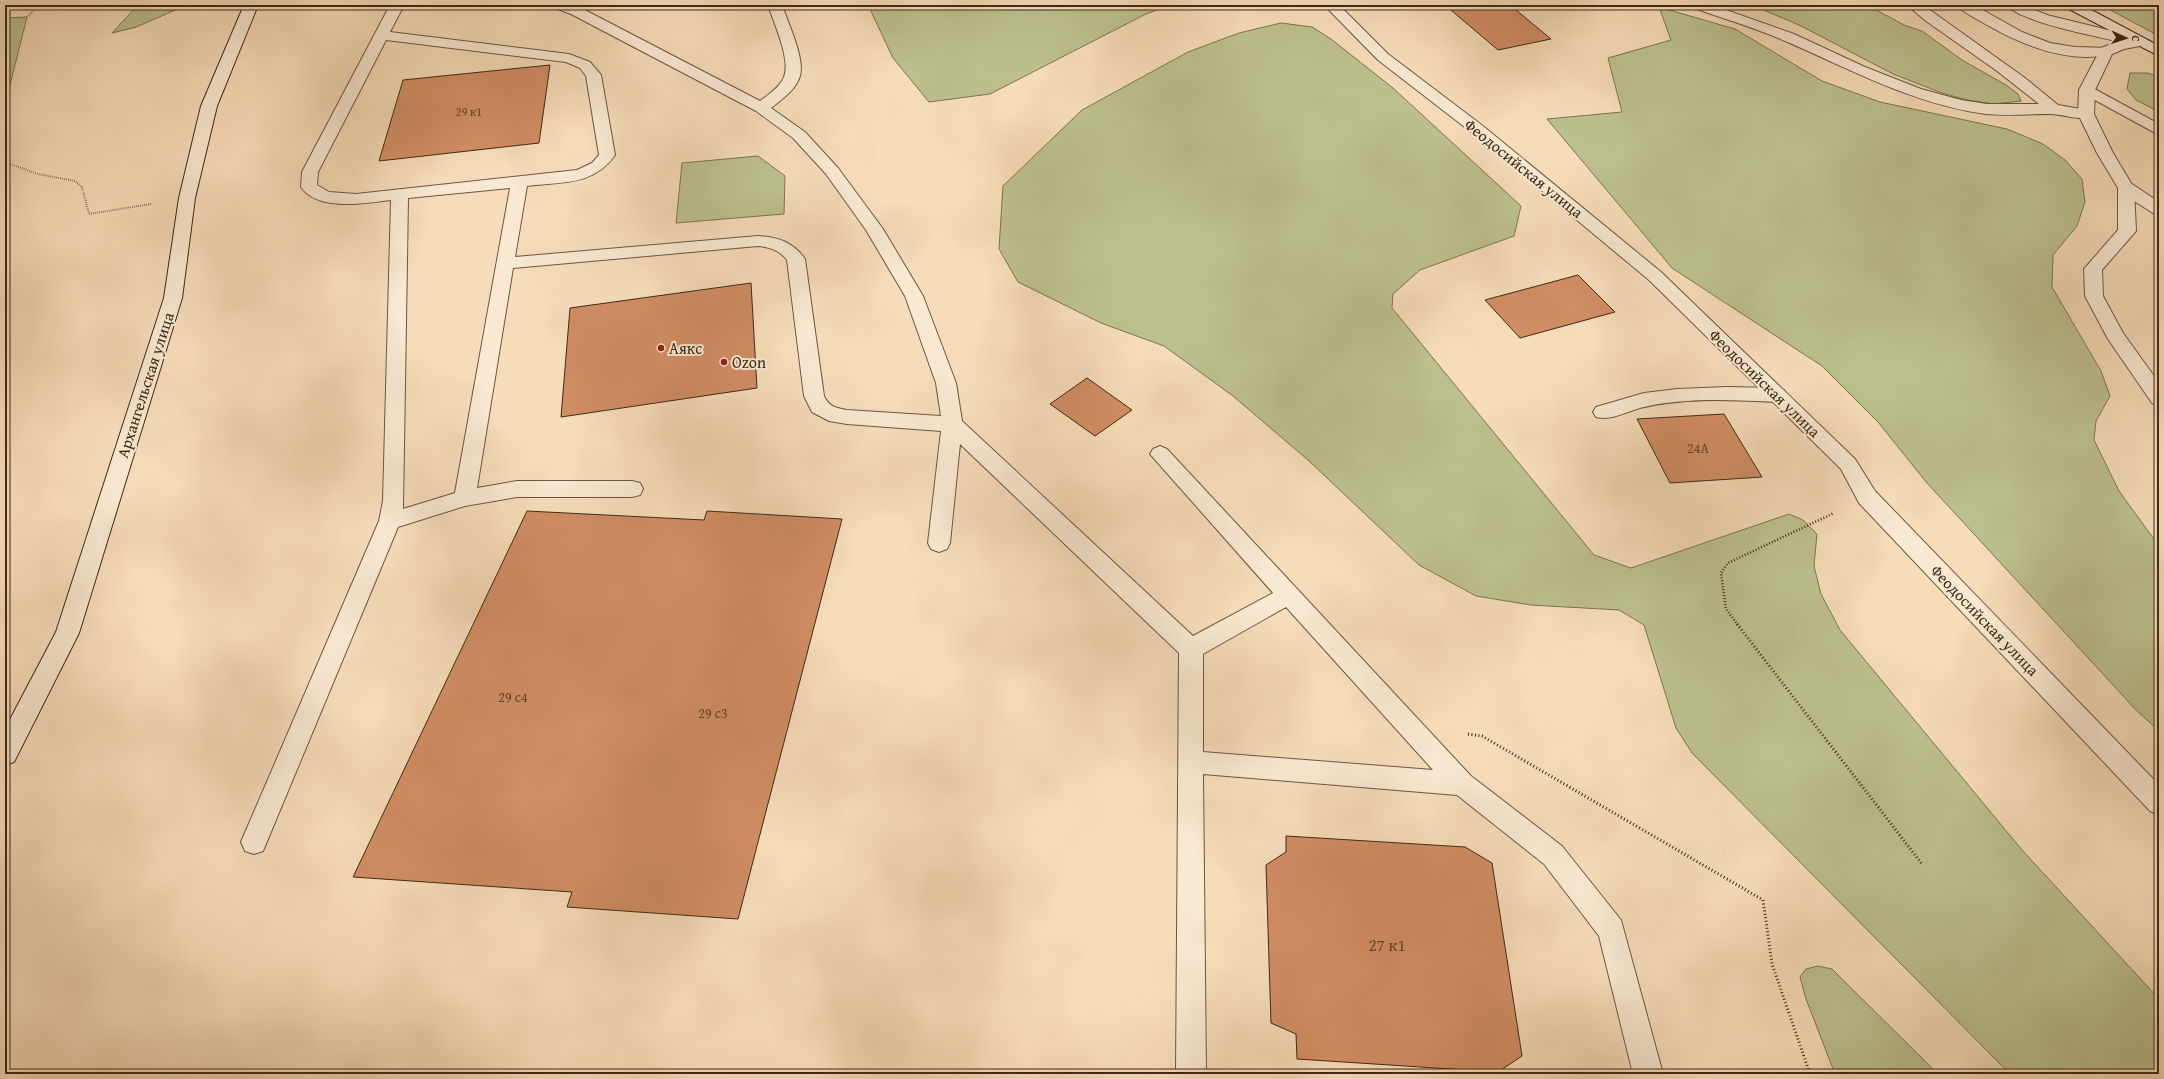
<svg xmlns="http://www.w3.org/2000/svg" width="2164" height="1079" font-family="'Gentium Book Plus',serif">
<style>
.green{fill:#bcc08f;stroke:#7d7452}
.building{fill:#d18d63;stroke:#3e2916}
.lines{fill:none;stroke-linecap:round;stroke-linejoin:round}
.lane-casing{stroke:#6c563f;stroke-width:2}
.street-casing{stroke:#6c563f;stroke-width:2}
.secondary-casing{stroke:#3e2916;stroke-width:2}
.path-far2{stroke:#3e2916;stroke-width:2;stroke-dasharray:0.5 1.5;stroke-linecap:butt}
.path-far1{stroke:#3e2916;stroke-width:2.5;stroke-dasharray:1 2;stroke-linecap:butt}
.path{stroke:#3e2916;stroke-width:3;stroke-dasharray:1 2.5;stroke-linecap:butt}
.lane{fill:#f9e8d2;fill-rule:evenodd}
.street{fill:#f9e8d2;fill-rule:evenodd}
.secondary{fill:#f9e8d2;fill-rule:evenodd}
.poi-dot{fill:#8f2418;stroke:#f9e8d2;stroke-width:1.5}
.labels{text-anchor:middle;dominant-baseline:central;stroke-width:4;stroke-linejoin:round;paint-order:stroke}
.far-number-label{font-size:12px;fill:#634229}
.number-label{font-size:14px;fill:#634229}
.street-label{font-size:16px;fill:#3e2916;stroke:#f9e8d2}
.poi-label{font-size:16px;fill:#3e2916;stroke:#f9e8d2;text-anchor:start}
.near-number-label{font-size:17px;fill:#634229}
</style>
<rect width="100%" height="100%" fill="#f6dcb9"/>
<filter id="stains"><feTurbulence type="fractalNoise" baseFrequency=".005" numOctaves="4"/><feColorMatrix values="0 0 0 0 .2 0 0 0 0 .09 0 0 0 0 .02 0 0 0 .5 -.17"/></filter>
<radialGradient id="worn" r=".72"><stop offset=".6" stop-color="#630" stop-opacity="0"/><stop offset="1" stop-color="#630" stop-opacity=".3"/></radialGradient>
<g class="green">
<path d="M138 5H187L136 27 112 33Z"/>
<path d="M868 5H1169L1144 15 990 94 929 102 893 58Z"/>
<path d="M1752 5H1867L1904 25 1922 31 1962 60 2006 85 2018 94 2021 101 1994 104 1967 100 1942 93 1893 74 1801 26Z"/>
<path d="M2101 5H2159V36Z"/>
<path d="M1659 7 1735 29 1822 81 1880 102 2007 129 2043 144 2065 160 2082 179 2085 202 2077 226 2053 255 2052 287 2101 371 2110 396 2096 421 2094 440 2119 491 2159 546V731L2136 710 1927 483 1878 422 1822 366 1672 268 1547 119 1622 112 1608 58 1671 40Z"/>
<path d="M27 17 5 105V18Z"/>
<path d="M1281 23 1312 27 1331 39 1393 88 1521 206 1514 236 1420 270 1393 294 1392 308 1594 555 1631 568 1789 514 1803 520 1817 534 1814 566 1821 594 1840 630 2022 850 2159 999V1074H2010L1692 753 1676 728 1644 625 1619 610 1531 605 1476 596 1419 565 1308 460 1233 396 1164 346 1101 323 1018 282 999 249 1003 186 1082 110 1188 52 1239 33Z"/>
<path d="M2130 73H2148L2159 77V112L2136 100 2127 89Z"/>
<path d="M758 156 785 176 784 214 676 223 682 163Z"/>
<path d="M1818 966 1832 969 1938 1074H1835L1806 999 1800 977 1806 969Z"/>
</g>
<g class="building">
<path d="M1445 5H1510L1551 39 1498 50Z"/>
<path d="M550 65 539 143 379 161 403 80Z"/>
<path d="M1578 275 1615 312 1520 338 1485 300Z"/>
<path d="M751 283 757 388 561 417 570 308Z"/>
<path d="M1087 378 1132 410 1095 436 1050 404Z"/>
<path d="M1724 414 1762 477 1670 483 1637 419Z"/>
<path d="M527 511 704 520 707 511 842 519 738 919 567 907 572 892 353 877Z"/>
<path d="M1286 836 1465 847 1492 863 1522 1056 1498 1072 1297 1059 1296 1034 1271 1023 1266 865 1286 852Z"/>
</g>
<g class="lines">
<g class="lane-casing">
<g id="lane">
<path d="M390 5H404L390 32 569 54 590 62 601 75 615 155C594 186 560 182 527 186L515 257 758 236C778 237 793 242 805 259L824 396C829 407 836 408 847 410L941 416 936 383 905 296 866 230 826 174 793 138 756 111 571 14 555 8 553 5H573L581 8 760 101C768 95 780 87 784 77 791 60 774 23 768 5H782C788 23 805 58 800 76 796 90 781 100 771 108L805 132 838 168 883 229 923 296 956 383 962 421 1193 636 1273 593 1150 454 1153 449 1160 446 1167 449 1471 776 1562 846 1621 920 1663 1074H1633L1599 936 1544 864 1457 795 1203 774 1206 1074H1176L1179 653 960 444 950 543 947 549 939 552 931 549 928 543 941 431 847 424 829 421 812 412 804 396 787 260C779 250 770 247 758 246L513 268 477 488 517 481H632L640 483 643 489 640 495 632 497H517L465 506 398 527 263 851 254 854 245 851 241 842 379 521 383 501 391 200C366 203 318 212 301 187L302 172ZM386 40 566 62 580 68 586 76 599 155 592 163 577 170 356 194 329 192 317 185 318 172ZM510 188 455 493 403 509 408 198ZM1286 607 1433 770 1203 752V654Z"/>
<path d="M1692 5H1712L1794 34 1865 67 1921 89 1961 100 1987 104H2039L1997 71 1926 21 1907 5H1923L2025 78 2058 105 2092 111 2094 114 2092 117C2078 121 2063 114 2050 114 2029 114 2007 116 1986 114 1915 105 1850 69 1785 41 1756 28 1724 19 1694 8Z"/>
<path d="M1957 5H1974L2022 32 2050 43 2075 47 2111 48 2113 51 2111 54C2067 65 2017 43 1980 21 1972 16 1962 12 1957 5Z"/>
<path d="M2007 5H2023L2047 15 2145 39 2147 42 2145 45 2140 46C2115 40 2019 23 2007 5Z"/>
<path d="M2087 85 2159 124V135L2082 93 2079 90 2082 87Z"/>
<path d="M2126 183 2132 184 2159 202V214L2153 213 2120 192 2118 188 2120 184Z"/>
<path d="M1727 387 1777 388 1784 390 1787 395 1784 400 1777 402C1733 400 1683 397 1640 408 1626 412 1610 421 1596 417L1593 412 1596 407 1644 393 1677 389Z"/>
</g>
</g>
<g class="street-casing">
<g id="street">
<path d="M1324 5H1339L1388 54 1483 126 1661 272 1855 459 1875 491 2159 785V815L2150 811 1859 503 1841 469 1649 280 1471 132 1378 60Z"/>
<path d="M2140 38 2145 39 2147 42 2145 45 2124 49 2112 54 2095 90 2094 114 2113 153 2134 188 2136 231 2102 270 2103 296 2123 333 2159 383V405L2152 403 2108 339 2085 296 2084 269 2118 230V188L2097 153 2078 114 2079 90 2101 48 2116 42Z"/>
</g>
</g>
<g class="secondary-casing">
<g id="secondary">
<path d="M244 5H258L217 106 195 198 182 298 79 633 14 762 5 765V729L56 632 164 298 179 198 201 106Z"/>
<path d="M2065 5H2082L2159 46V56L2067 8Z"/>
</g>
</g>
<g class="path-far2">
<path d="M27 17 40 5"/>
<path d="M5 162 38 174 75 181 82 187 89 214 151 204"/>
</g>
<path class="path-far1" d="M1738 625 1726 609 1721 573 1728 563 1834 513"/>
<g class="path">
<path d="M1737 624 1922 864"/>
<path d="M1468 734 1482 736 1763 900 1772 964 1810 1074"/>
</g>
<use href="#lane" class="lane"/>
<use href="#street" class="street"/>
<use href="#secondary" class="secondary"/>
</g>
<g class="poi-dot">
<circle cx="661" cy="348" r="4"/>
<circle cx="724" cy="362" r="4"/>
</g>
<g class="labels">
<g class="far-number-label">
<text x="469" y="111">29 к1</text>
</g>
<g class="number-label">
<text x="1698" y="448">24А</text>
<text x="513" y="697">29 с4</text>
<text x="713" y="713">29 с3</text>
</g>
<g class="street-label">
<text transform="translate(1524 168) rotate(39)">Феодосийская улица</text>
<text transform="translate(1765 383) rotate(44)">Феодосийская улица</text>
<text transform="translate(145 385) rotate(-72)">Архангельская улица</text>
<text transform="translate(1985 620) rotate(46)">Феодосийская улица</text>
</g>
<g class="poi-label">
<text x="669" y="348">Аякс</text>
<text x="732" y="362">Ozon</text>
</g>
<g class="near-number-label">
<text x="1387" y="944">27 к1</text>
</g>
</g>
<rect width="2164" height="1079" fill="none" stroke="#f6dcb9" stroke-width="20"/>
<rect x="6" y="6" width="2152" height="1067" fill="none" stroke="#3e2916" stroke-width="2"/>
<rect x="10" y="10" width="2144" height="1059" fill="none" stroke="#3e2916"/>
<g transform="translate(2126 38) rotate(93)" stroke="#f9e8d2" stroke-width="3" paint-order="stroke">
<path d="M0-3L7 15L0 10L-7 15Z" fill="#3e2916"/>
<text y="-6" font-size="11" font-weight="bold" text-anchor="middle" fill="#3e2916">С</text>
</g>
<rect width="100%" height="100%" filter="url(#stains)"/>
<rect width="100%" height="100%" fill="url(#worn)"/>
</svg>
